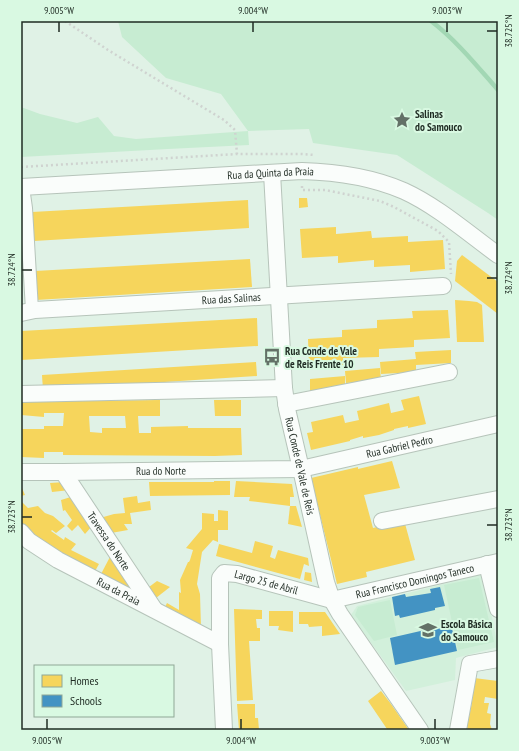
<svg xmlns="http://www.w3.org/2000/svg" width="519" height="751" font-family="'PT Sans Narrow',sans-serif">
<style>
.built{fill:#d2f0db}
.green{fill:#c7ecd2}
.homes{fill:#f6d55c;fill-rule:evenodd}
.schools{fill:#4393c3}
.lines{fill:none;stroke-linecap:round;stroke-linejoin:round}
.stream{stroke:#a2d7b4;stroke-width:4.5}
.pedestrian-casing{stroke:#b6c4ba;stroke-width:14}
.minor-casing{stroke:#b6c4ba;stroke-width:18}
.path{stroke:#cfd3d0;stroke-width:2.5;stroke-dasharray:2 3;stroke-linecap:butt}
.pedestrian{stroke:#fafdfb;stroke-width:12}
.minor{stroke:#fafdfb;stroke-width:16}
.ticks{fill:none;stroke:#1f2b23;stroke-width:1.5}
.labels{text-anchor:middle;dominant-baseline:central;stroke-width:4;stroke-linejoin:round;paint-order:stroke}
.poi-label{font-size:11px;font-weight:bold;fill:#1f2b23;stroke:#d9f9e2;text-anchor:start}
.street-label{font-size:11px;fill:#1f2b23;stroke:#d9f9e2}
.neatline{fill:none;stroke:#1f2b23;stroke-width:1.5}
.ticks-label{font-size:10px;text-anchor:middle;fill:#1f2b23}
</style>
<rect width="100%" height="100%" fill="#e0f2e6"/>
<path class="built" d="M483 574 498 647 456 658 455 680 406 691 351 615 357 606Z"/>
<g class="green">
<path d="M118 21H498V220L488 213 397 155 313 143 309 129 248 131 249 145 168 149 21 157V107L40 114 77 123 98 117 114 136 136 139 248 131 221 94 166 78 122 37Z"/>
<path d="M479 578 494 642 458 650 444 585Z"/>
<path d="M390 600 397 635 374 641 355 615 358 607Z"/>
</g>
<g class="homes">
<path d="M299 198H307L308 207 299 208Z"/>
<path d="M248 200 249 228 34 241 32 212Z"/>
<path d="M336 227V234L371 231 372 238 408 236V242L443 240 445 269 410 272V265L374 267V260L338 263V256L302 258 300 229Z"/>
<path d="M462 255 498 282V314L455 281 457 261Z"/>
<path d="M250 259 252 287 36 300 35 271Z"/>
<path d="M455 300 469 301 477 302 482 305 484 342H457Z"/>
<path d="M448 310 450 338 414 340V347L379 349V357L343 358 344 365 309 367 308 339 342 337V330L377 328V320L413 318 412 311Z"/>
<path d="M257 318 258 346 21 360V331Z"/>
<path d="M451 350V363L416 365V372L381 374 380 362 416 359 415 352Z"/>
<path d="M256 362 257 376 43 390 42 375Z"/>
<path d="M380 368 381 381 346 383 345 371Z"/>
<path d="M345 376V389L310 392V379Z"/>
<path d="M419 396 426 424 408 428V426L394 429V430L379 435 363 438V436L350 440V441L311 450 307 433 313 432 311 422 343 415 345 423 359 420 357 411 389 403 391 413 404 410 401 400Z"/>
<path d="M44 400 76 401 160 400V416H138L139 433H151V427L188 426V428H241L242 455 215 456 63 455V452H44V458L21 457V429H44V426H63L64 413H44V417L21 415V401ZM89 416H125L126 428H102V433L90 432Z"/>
<path d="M214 400H241V416H215Z"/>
<path d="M392 461 400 488 364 495 373 528 404 520 415 560 366 572 367 577 337 584 311 478 358 467V469Z"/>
<path d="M214 481H230V495L150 496 149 482H214Z"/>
<path d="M236 481 292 484 294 497H290V506L249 501 250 497H234Z"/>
<path d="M65 482 70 490 52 492 50 483Z"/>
<path d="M21 486 25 495 21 496Z"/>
<path d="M74 496 93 525 85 534 78 525 72 531 67 526 72 520 65 510 63 511 61 500Z"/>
<path d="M137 496 138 503 150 501 151 510 130 513 132 524H124L128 530 111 533 100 518 114 514 125 513 123 498Z"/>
<path d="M21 501 28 508 38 506 45 513 53 516 65 526 56 533 52 530 51 531 64 540 65 537 76 544 71 550 99 564 94 573 42 542 21 524Z"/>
<path d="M290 506H296L302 527 288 524Z"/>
<path d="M218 510 228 511V530H218V542L213 540 202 552 197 584 200 594 201 628 164 609 167 603 179 610V592L181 593 180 580 188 562H189L190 560 193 550 186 548 202 529V513L214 514V521H218Z"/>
<path d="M255 541 273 546 270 557 275 559 278 550 308 558 309 566 304 564 300 579 216 556 219 544 252 553Z"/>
<path d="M112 553 134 594 100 576Z"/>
<path d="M305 572 311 573 312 582 304 580Z"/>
<path d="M157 581 170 587 156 598 149 587Z"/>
<path d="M234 609 262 610V619H256L257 628H260V641H249L253 700 237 701Z"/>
<path d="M269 611H293V632L278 630 279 626H269Z"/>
<path d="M299 612H325L340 634 322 636V626L309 627 308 624H299Z"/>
<path d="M474 678 498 681V699L485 697 484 703H489L487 713 491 714 490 724 492 730H468L467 727 472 702Z"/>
<path d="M381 691 391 704 409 730H391L390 729H387L368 701Z"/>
<path d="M237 704H255V718H258L259 730H239Z"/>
</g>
<g class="schools">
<path d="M440 587 445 606 435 608V610L400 618 399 615 395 616 392 597 405 594 406 597 431 593 430 589Z"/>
<path d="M451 624 457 651 395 665 390 638Z"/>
</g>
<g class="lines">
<path class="stream" d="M431 21C456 40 477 66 498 90"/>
<g class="pedestrian-casing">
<path id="pedestrian" d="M23 187 26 208 32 310"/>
</g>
<g class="minor-casing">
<g id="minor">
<path id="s1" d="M272 173 284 388 287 409 301 469 326 582 332 600 340 614 420 730"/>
<path id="s2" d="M21 187 302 171C338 172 372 177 404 191 437 206 469 234 498 255"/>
<path id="s3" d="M21 313 35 310 443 286"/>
<path d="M21 394 284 388"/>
<path d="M286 404 449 372"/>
<path id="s4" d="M21 472H63L301 469 498 424"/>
<path id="s5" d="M63 472 154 609"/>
<path d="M382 521 498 499"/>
<path id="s6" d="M21 532 29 541 58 560 220 644"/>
<path d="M487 564 498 609"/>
<path id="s7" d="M224 730 220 644V578L224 573 237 574 332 600 498 562"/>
<path d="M458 730 470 664 498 659"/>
</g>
</g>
<g class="path">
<path d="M65 21 108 50 224 120 235 130 237 154"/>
<path d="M21 167 237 154H302L315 155"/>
<path d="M302 186V190H325L380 201 394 207 438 231 449 242 451 274"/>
</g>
<use href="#pedestrian" class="pedestrian"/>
<use href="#minor" class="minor"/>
</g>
<path class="ticks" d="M487 31H497M59 32V22M253 32V22M447 32V22M22 270H32M487 278H497M22 517H32M487 525H497M47 729V719M241 729V719M435 729V719"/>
<defs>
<g id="sight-bare" transform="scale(1.38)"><path d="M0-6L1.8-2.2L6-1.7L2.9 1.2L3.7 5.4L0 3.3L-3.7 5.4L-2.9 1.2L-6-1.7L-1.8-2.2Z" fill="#637167" stroke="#d9f9e2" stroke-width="2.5" paint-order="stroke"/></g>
<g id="bus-bare" transform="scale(1.38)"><path d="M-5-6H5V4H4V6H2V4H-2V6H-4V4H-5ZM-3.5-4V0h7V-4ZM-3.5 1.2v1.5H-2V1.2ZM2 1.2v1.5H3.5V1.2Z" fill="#637167" stroke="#d9f9e2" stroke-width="2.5" paint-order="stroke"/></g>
<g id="school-bare" transform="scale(1.38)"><path d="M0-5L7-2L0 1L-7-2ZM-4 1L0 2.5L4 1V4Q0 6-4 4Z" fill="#637167" stroke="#d9f9e2" stroke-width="2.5" paint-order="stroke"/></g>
</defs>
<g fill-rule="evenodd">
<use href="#sight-bare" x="402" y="120"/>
<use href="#bus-bare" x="272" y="357"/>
<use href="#school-bare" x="428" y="630"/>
</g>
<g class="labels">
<g class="poi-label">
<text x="415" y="114">Salinas<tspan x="415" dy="13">do Samouco</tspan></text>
<text x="285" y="351">Rua Conde de Vale<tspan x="285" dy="13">de Reis Frente 10</tspan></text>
<text x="441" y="624">Escola Básica<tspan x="441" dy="13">do Samouco</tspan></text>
</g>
<g class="street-label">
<text stroke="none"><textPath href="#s2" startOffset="250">Rua da Quinta da Praia</textPath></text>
<text stroke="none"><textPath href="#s3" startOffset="211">Rua das Salinas</textPath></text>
<text stroke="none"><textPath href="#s4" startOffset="381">Rua Gabriel Pedro</textPath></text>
<text stroke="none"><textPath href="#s1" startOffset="295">Rua Conde de Vale de Reis</textPath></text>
<text stroke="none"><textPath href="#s4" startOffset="140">Rua do Norte</textPath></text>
<text stroke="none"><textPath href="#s5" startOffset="83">Travessa do Norte</textPath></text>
<text stroke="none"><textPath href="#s7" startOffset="355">Rua Francisco Domingos Taneco</textPath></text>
<text stroke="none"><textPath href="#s7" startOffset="202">Largo 25 de Abril</textPath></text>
<text stroke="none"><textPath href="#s6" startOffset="115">Rua da Praia</textPath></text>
</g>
</g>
<rect width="519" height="751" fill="none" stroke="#d9f9e2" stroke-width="44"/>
<rect x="34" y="665" width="140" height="52" fill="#d9f9e2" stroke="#8fa796"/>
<rect x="42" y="675" width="20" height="12" fill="#f6d55c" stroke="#8fa796"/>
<text x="70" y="685" font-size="12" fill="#1f2b23">Homes</text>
<rect x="42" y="695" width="20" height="12" fill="#4393c3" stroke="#8fa796"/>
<text x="70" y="705" font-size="12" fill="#1f2b23">Schools</text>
<rect x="22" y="22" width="475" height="707" class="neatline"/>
<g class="ticks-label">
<text x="59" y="14">9.005°W</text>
<text x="253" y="14">9.004°W</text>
<text x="447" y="14">9.003°W</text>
<text transform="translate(508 31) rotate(-90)" y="4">38.725°N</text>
<text transform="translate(11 270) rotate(-90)" y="4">38.724°N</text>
<text transform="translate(508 278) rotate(-90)" y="4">38.724°N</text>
<text transform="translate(11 517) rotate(-90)" y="4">38.723°N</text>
<text transform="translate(508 525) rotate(-90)" y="4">38.723°N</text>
<text x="47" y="744">9.005°W</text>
<text x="241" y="744">9.004°W</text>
<text x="435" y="744">9.003°W</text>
</g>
</svg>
